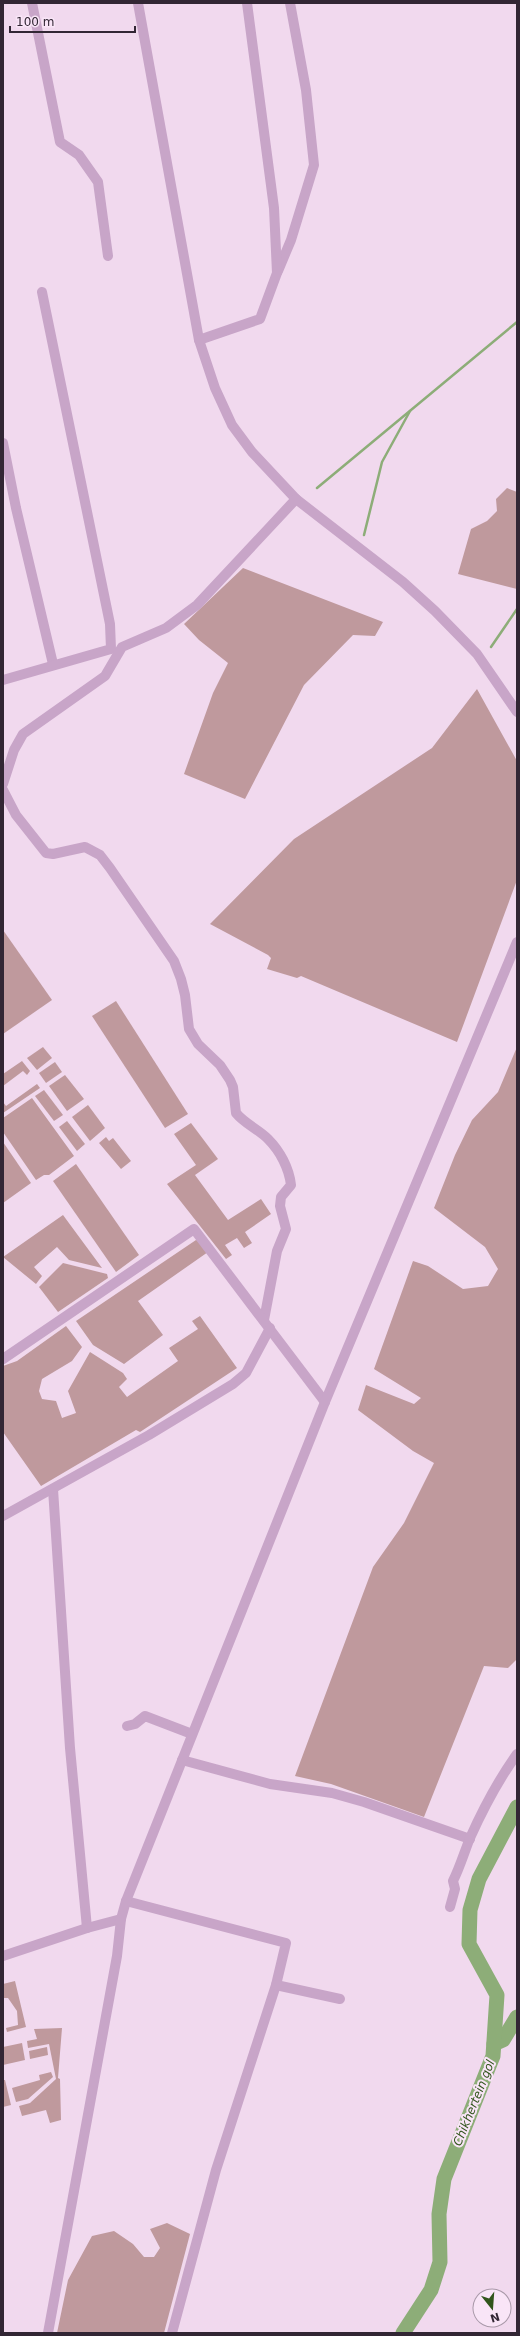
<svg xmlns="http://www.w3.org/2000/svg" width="520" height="2336" font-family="'DejaVu Sans',sans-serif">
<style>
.green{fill:#bf999d}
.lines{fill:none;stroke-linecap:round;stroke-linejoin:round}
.stream{stroke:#8dad78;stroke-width:2.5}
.river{stroke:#8dad78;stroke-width:15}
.minor{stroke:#c8a5c8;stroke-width:10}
.labels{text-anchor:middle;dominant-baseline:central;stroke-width:4;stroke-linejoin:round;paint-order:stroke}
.water-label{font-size:12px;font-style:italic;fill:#31551c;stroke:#f9e5f7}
</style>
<rect width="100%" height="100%" fill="#f1d9ee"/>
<g class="green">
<path d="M507 488 517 492V589L458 574 471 529 487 521 497 511 496 499Z"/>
<path d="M243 568 383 622 375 636 353 635 304 685 245 799 184 774 213 693 228 663 199 640 184 624Z"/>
<path d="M477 689 517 761V880L457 1042 301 976 297 978 267 969 271 958 268 955 210 924 294 839 432 748Z"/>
<path d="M3 930 52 1000 3 1034Z"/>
<path d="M116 1001 188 1114 165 1128 92 1016Z"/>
<path d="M43 1047 52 1058 37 1070 27 1058Z"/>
<path d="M517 1047V1659L508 1668 484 1666 424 1817 331 1784 295 1776 373 1567 404 1523 434 1463 413 1451 358 1410 366 1385 414 1404 421 1398 374 1369 413 1261 428 1266 463 1289 488 1286 498 1269 485 1247 434 1208 455 1155 472 1120 498 1092Z"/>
<path d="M22 1061 30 1071 27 1075 23 1071 3 1086V1074Z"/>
<path d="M55 1062 62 1072 46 1083 39 1073Z"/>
<path d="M65 1075 84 1099 67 1111 49 1086Z"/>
<path d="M37 1084 40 1088 3 1113V1102L6 1106Z"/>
<path d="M44 1090 63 1115 54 1121 35 1096Z"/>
<path d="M32 1098 74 1156 49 1175H44L36 1180 3 1132V1118Z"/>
<path d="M88 1105 105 1128 90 1141 72 1117Z"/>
<path d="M67 1121 85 1144 77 1151 59 1127Z"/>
<path d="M191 1123 218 1159 195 1175 228 1220 261 1199 271 1214 245 1232 252 1243 244 1248 237 1238 225 1245 232 1255 226 1259 167 1184 196 1165 174 1134Z"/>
<path d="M106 1137 109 1141 113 1138 131 1161 121 1169 99 1143Z"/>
<path d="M3 1142 31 1183 3 1203Z"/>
<path d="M76 1164 139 1255 116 1272 53 1181Z"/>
<path d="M63 1215 102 1268 69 1260 57 1247 34 1267 42 1276 36 1284 3 1257Z"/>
<path d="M196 1240 199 1241 208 1252 138 1301 163 1335 124 1364 93 1345 76 1321Z"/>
<path d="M63 1263 107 1274 108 1278 58 1312 39 1287Z"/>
<path d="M200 1316 237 1368 140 1432 136 1430 41 1486 3 1432V1366L17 1361 66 1326 82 1347 72 1361 42 1379 39 1391 42 1399 56 1401 62 1418 76 1413 68 1391 90 1352 123 1373 127 1379 119 1387 127 1397 178 1361 169 1348 198 1329 192 1321Z"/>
<path d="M15 1981 26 2027 7 2032 6 2028 18 2025 17 2011 8 1998H3V1984Z"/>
<path d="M62 2028 58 2078 60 2079 61 2120 50 2123 46 2110 22 2116 19 2106 30 2103 56 2079 49 2044 28 2048 27 2041 37 2039 34 2029Z"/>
<path d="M22 2043 25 2060 3 2065V2047Z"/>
<path d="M47 2047 48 2055 30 2059 29 2051Z"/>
<path d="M51 2072 53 2077 28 2099 16 2102 12 2088 40 2080 39 2075Z"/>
<path d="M3 2080H5L11 2105 3 2107Z"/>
<path d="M167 2223 190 2234 164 2333H57L68 2280 92 2236 114 2231 133 2244 144 2257H154L160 2248 150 2229Z"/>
</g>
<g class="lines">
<g class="stream">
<path d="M317 488 517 322"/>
<path d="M364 535 382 462 410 411"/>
<path d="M491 647 517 609"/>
</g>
<g class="river">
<path d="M494 2044 503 2040 517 2017"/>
<path d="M403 2333 431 2290 440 2262 439 2214 444 2179 493 2056 497 1995 469 1944 470 1910 479 1879 517 1807"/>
</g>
<g class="minor">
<path d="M32 3 60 142 79 155 98 182 108 256"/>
<path d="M138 3 199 340 215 388 232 425 252 452 296 499 403 582 435 611 477 654 517 712"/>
<path d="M278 271 291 240 314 165 306 90 290 3"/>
<path d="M199 340 260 319 277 273 274 208 247 3"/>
<path d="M3 443 16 508 53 664"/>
<path d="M3 680 111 649 110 624 42 292"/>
<path d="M3 784 14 750 23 734 105 676 122 647 166 628 197 605 296 499"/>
<path d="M3 790 16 815 46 853 53 854 85 847 100 855 110 868 174 961 181 979 185 995 189 1029 198 1044 220 1065 230 1080 233 1087 236 1113C245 1124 258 1129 268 1139 280 1151 289 1168 291 1185L281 1197 280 1206 286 1229 277 1251 264 1320"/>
<path d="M3 1359 194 1229 325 1402"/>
<path d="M53 1489 70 1748 87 1928"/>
<path d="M3 1516 149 1435 233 1384 246 1373 270 1328"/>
<path d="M127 1726 135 1724 145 1716 192 1734"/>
<path d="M182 1760 270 1784 332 1793 364 1802 470 1839"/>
<path d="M126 1901 286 1943 276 1985 216 2170 172 2333"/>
<path d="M450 1907 455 1889 453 1881C460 1867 464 1853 470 1838 483 1809 499 1779 517 1754"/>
<path d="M3 1956 87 1928 121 1919"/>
<path d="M276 1985 340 1999"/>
<path d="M48 2333 117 1956 121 1919 126 1901 325 1402 517 942"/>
</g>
</g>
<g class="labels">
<g class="water-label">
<text transform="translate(474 2103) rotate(-68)">Chikhertein gol</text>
</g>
</g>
<rect width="520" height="2336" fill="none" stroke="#322634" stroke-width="8"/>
<g transform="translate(492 2308) rotate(163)"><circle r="19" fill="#f9e5f7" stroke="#a999a9"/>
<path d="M0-3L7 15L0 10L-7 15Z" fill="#31551c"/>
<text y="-6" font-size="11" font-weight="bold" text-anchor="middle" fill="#322634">N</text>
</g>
<path d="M10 26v6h125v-6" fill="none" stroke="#322634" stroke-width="2"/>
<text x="16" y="26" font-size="12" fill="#322634" stroke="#f9e5f7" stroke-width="3" paint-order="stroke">100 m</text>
</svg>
